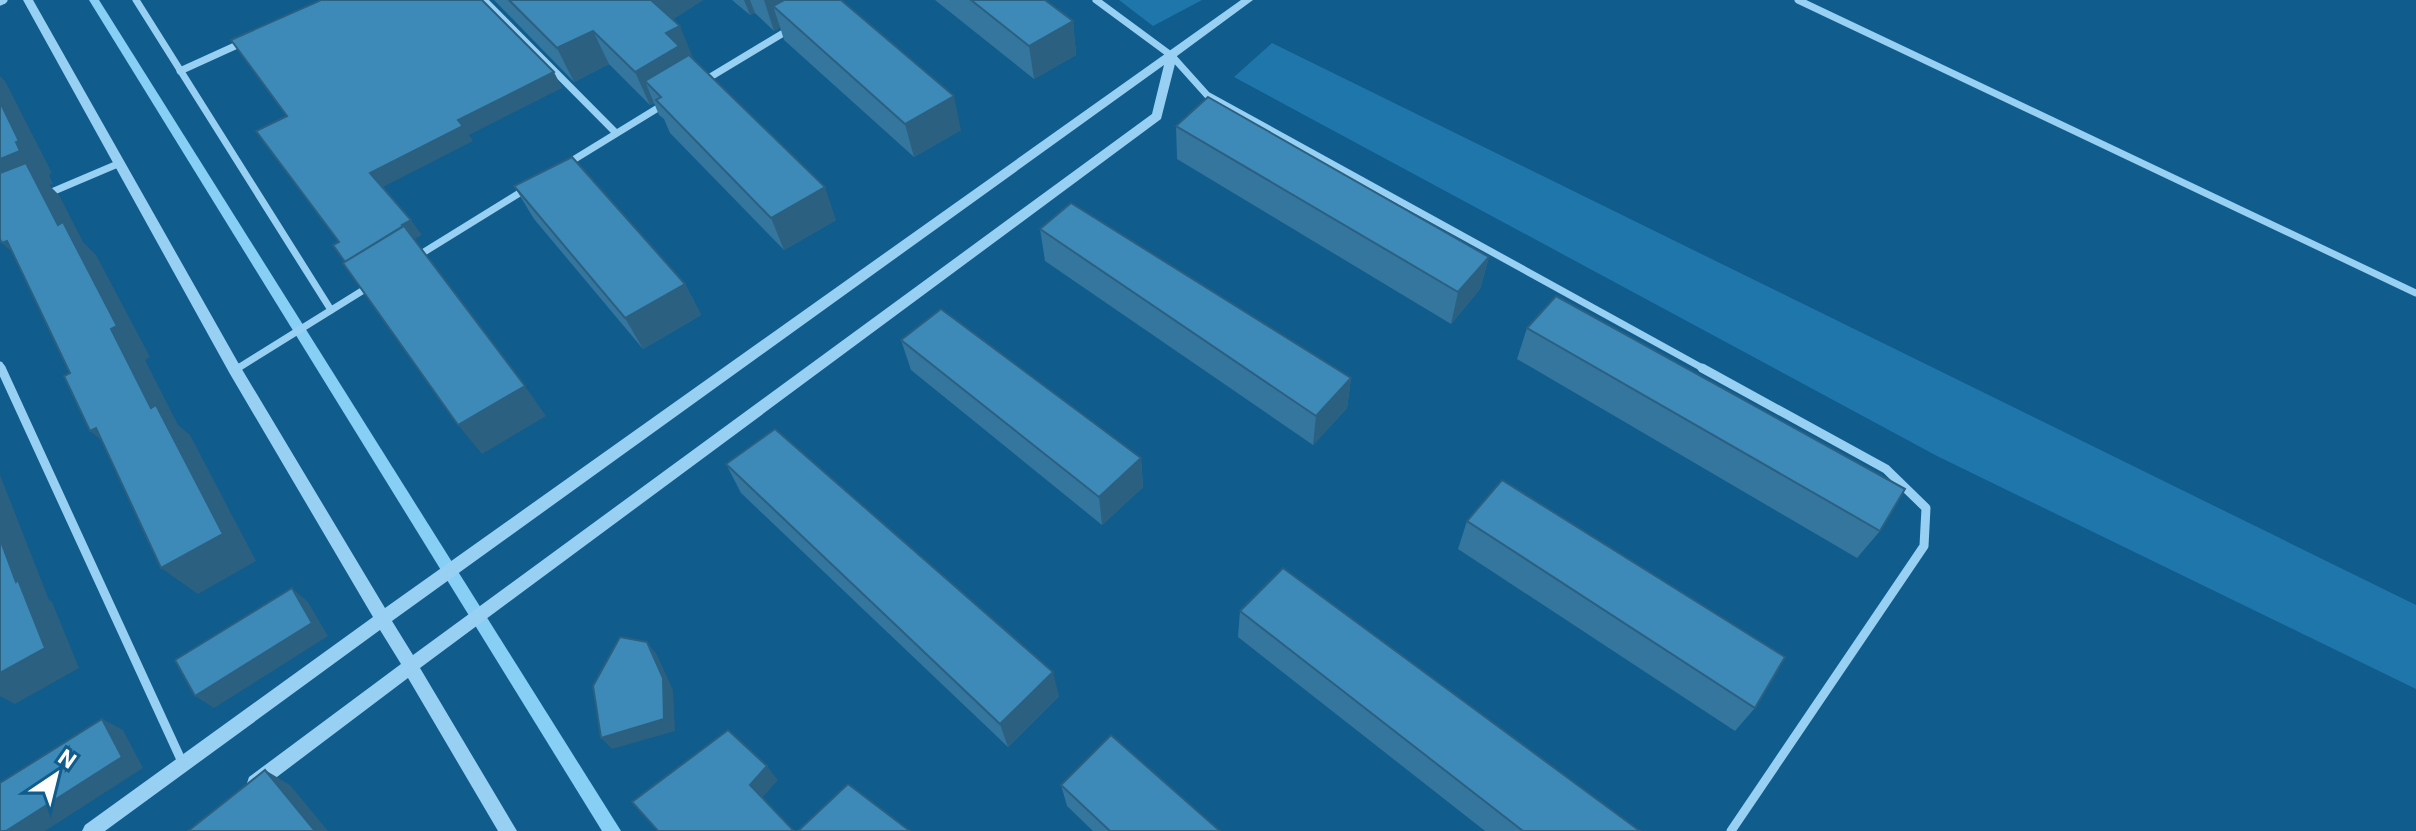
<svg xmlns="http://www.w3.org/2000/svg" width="2416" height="831" font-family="Roboto,sans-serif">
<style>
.green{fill:#1f76aa}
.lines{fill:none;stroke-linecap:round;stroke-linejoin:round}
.stream{fill:#88cff6;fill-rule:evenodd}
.minor-far1{stroke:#97d0f2;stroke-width:7}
.minor{stroke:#97d0f2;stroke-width:9}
.tertiary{fill:#97d0f2;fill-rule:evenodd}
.wall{fill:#34769e}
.shaded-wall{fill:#2b6081}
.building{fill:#3d89b8;stroke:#2b6081;stroke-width:2}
</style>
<rect width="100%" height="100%" fill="#105c8c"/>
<g class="green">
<path d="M1119 0H1202L1153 26Z"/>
<path d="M1272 43 2416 605V689L1937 456 1234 77Z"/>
</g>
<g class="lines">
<path class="stream" d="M89 0H99L621 831H602Z"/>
<g class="minor-far1">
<path d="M136 0 331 310"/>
<path d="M484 0 616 133"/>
<path d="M1096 0 1172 56 1207 95 1706 370"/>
<path d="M1798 0 2416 293"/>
<path d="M0 2 4 0"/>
<path d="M180 71 246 41"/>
<path d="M702 82 790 29"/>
<path d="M565 165 666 103"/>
<path d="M47 194 120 163"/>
<path d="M416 257 526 189"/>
<path d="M0 365 2 370"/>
<path d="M235 370 370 286"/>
</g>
<g class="minor">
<path d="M1 368 183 764"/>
<path d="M1702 368 1886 469 1926 508 1924 546 1731 831"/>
<path d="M235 370 238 368"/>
</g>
<path class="tertiary" d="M23 0H33L240 366 385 608 1241 0H1253L1177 56 1161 119 420 668 517 831H498L408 678 261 789 255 791 249 789 247 783 249 777 401 664 380 630 105 831H82L85 825 373 617 230 374ZM1164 65 1152 114 413 655 392 621Z"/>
</g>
<g class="wall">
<path d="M494 0H703L673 19 693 60 836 220 784 250 670 133 664 119 659 115 654 103 650 105 609 64 574 82Z"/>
<path d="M732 0H841L961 130 914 157 784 40 780 27 774 31 755 13 750 15Z"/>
<path d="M935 0H1045L1073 21 1076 55 1034 79Z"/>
<path d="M1176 126 1489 257 1480 289 1451 324 1177 159Z"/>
<path d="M514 186 685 284 701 315 643 349 534 219Z"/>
<path d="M1040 229 1351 378 1347 408 1313 445 1045 261Z"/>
<path d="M1527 328 1880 531 1857 558 1517 359Z"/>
<path d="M901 340 1141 458 1143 487 1102 525 911 370Z"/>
<path d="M726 464 1059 696 1008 747 741 493Z"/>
<path d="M1467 521 1755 708 1735 731 1458 549Z"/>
<path d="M1240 611 1640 831H1485L1238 637Z"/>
<path d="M1061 785 1220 831H1093L1067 806Z"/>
</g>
<g class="shaded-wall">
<path d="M647 0H703L659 28Z"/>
<path d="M744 0H750L755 13 750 15Z"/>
<path d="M764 0H815L773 6 780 27 774 31Z"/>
<path d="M1073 21 1076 55 1034 79 1029 46Z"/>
<path d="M680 26 694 60 645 81 654 103 650 105 635 72 666 33Z"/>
<path d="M593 31 609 64 574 82 557 48Z"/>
<path d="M554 72 562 88 469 135 473 141 381 188 370 173 458 120Z"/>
<path d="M0 76 5 81 52 173 49 175 53 184 49 185 59 195 83 242 96 255 150 357 145 360 178 425 190 435 256 561 198 594 161 568 151 408 0 202V159L16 142 0 102Z"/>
<path d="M954 96 961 130 914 157 905 124Z"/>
<path d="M825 187 836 220 784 250 771 218Z"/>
<path d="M411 220 422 235 413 240 402 225Z"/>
<path d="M7 241 37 275 2 243Z"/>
<path d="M1489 257 1480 289 1451 324 1458 292Z"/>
<path d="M685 284 701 315 643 349 625 318Z"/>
<path d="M1351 378 1347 408 1313 445 1316 416Z"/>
<path d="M525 386 546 416 482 454 458 425Z"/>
<path d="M96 428 126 460 90 431Z"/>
<path d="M1141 458 1143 487 1102 525 1099 497Z"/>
<path d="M0 475 49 600 52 602 79 668 15 704 0 696V673L16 582 0 539Z"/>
<path d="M292 588 308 602 328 636 214 708 195 696Z"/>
<path d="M647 642 657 655 673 690 675 731 612 749 601 738Z"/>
<path d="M1053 672 1059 696 1008 747 1000 724Z"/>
<path d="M102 719 123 730 143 768 45 831H6Z"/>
<path d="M767 766 778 780 761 799 750 785Z"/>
<path d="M265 770 290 785 328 831H315Z"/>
</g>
<g class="building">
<path d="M321 0H482L554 72 458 120 463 126 370 173 411 220 402 225 403 226 345 262 333 245 339 242 256 131 287 116 231 40Z"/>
<path d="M509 0H651L680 26 666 33 679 46 635 72 593 31 557 48Z"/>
<path d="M784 0H841L954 96 905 124 773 6Z"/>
<path d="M971 0H1045L1073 21 1029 46Z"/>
<path d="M689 55 825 187 771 218 656 100 661 97 645 81Z"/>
<path d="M1208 97 1489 257 1458 292 1176 126Z"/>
<path d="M0 102 19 141 16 142 20 151 0 159Z"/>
<path d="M572 157 685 284 625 318 514 186Z"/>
<path d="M26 163 58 225 63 222 117 326 111 329 151 408 156 405 223 534 161 568 96 428 90 431 64 376 70 373 7 241 2 243 0 239V173Z"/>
<path d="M1071 203 1351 378 1316 416 1040 229Z"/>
<path d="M404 226 525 386 458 425 343 263Z"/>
<path d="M1556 296 1905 489 1880 531 1527 328Z"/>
<path d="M941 309 1141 458 1099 497 901 340Z"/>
<path d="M775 429 1053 672 1000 724 726 464Z"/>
<path d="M1502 480 1785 657 1755 708 1467 521Z"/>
<path d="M0 539 16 582 18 580 45 648 0 673Z"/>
<path d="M1283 568 1640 831H1523L1240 611Z"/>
<path d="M292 588 312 623 195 696 175 660Z"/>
<path d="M620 637 647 642 663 678 664 719 601 738 593 686Z"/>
<path d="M102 719 122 757 6 831H0V783Z"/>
<path d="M728 730 767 766 750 785 794 831H658L632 802Z"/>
<path d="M1111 735 1220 831H1110L1061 785Z"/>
<path d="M265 770 315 831H188Z"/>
<path d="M848 784 910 831H798Z"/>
</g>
<g transform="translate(56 775) rotate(35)" stroke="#105c8c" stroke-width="6" paint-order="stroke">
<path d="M0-6L14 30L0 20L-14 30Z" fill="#ffffff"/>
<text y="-12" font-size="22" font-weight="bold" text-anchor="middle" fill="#ffffff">N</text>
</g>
</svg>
